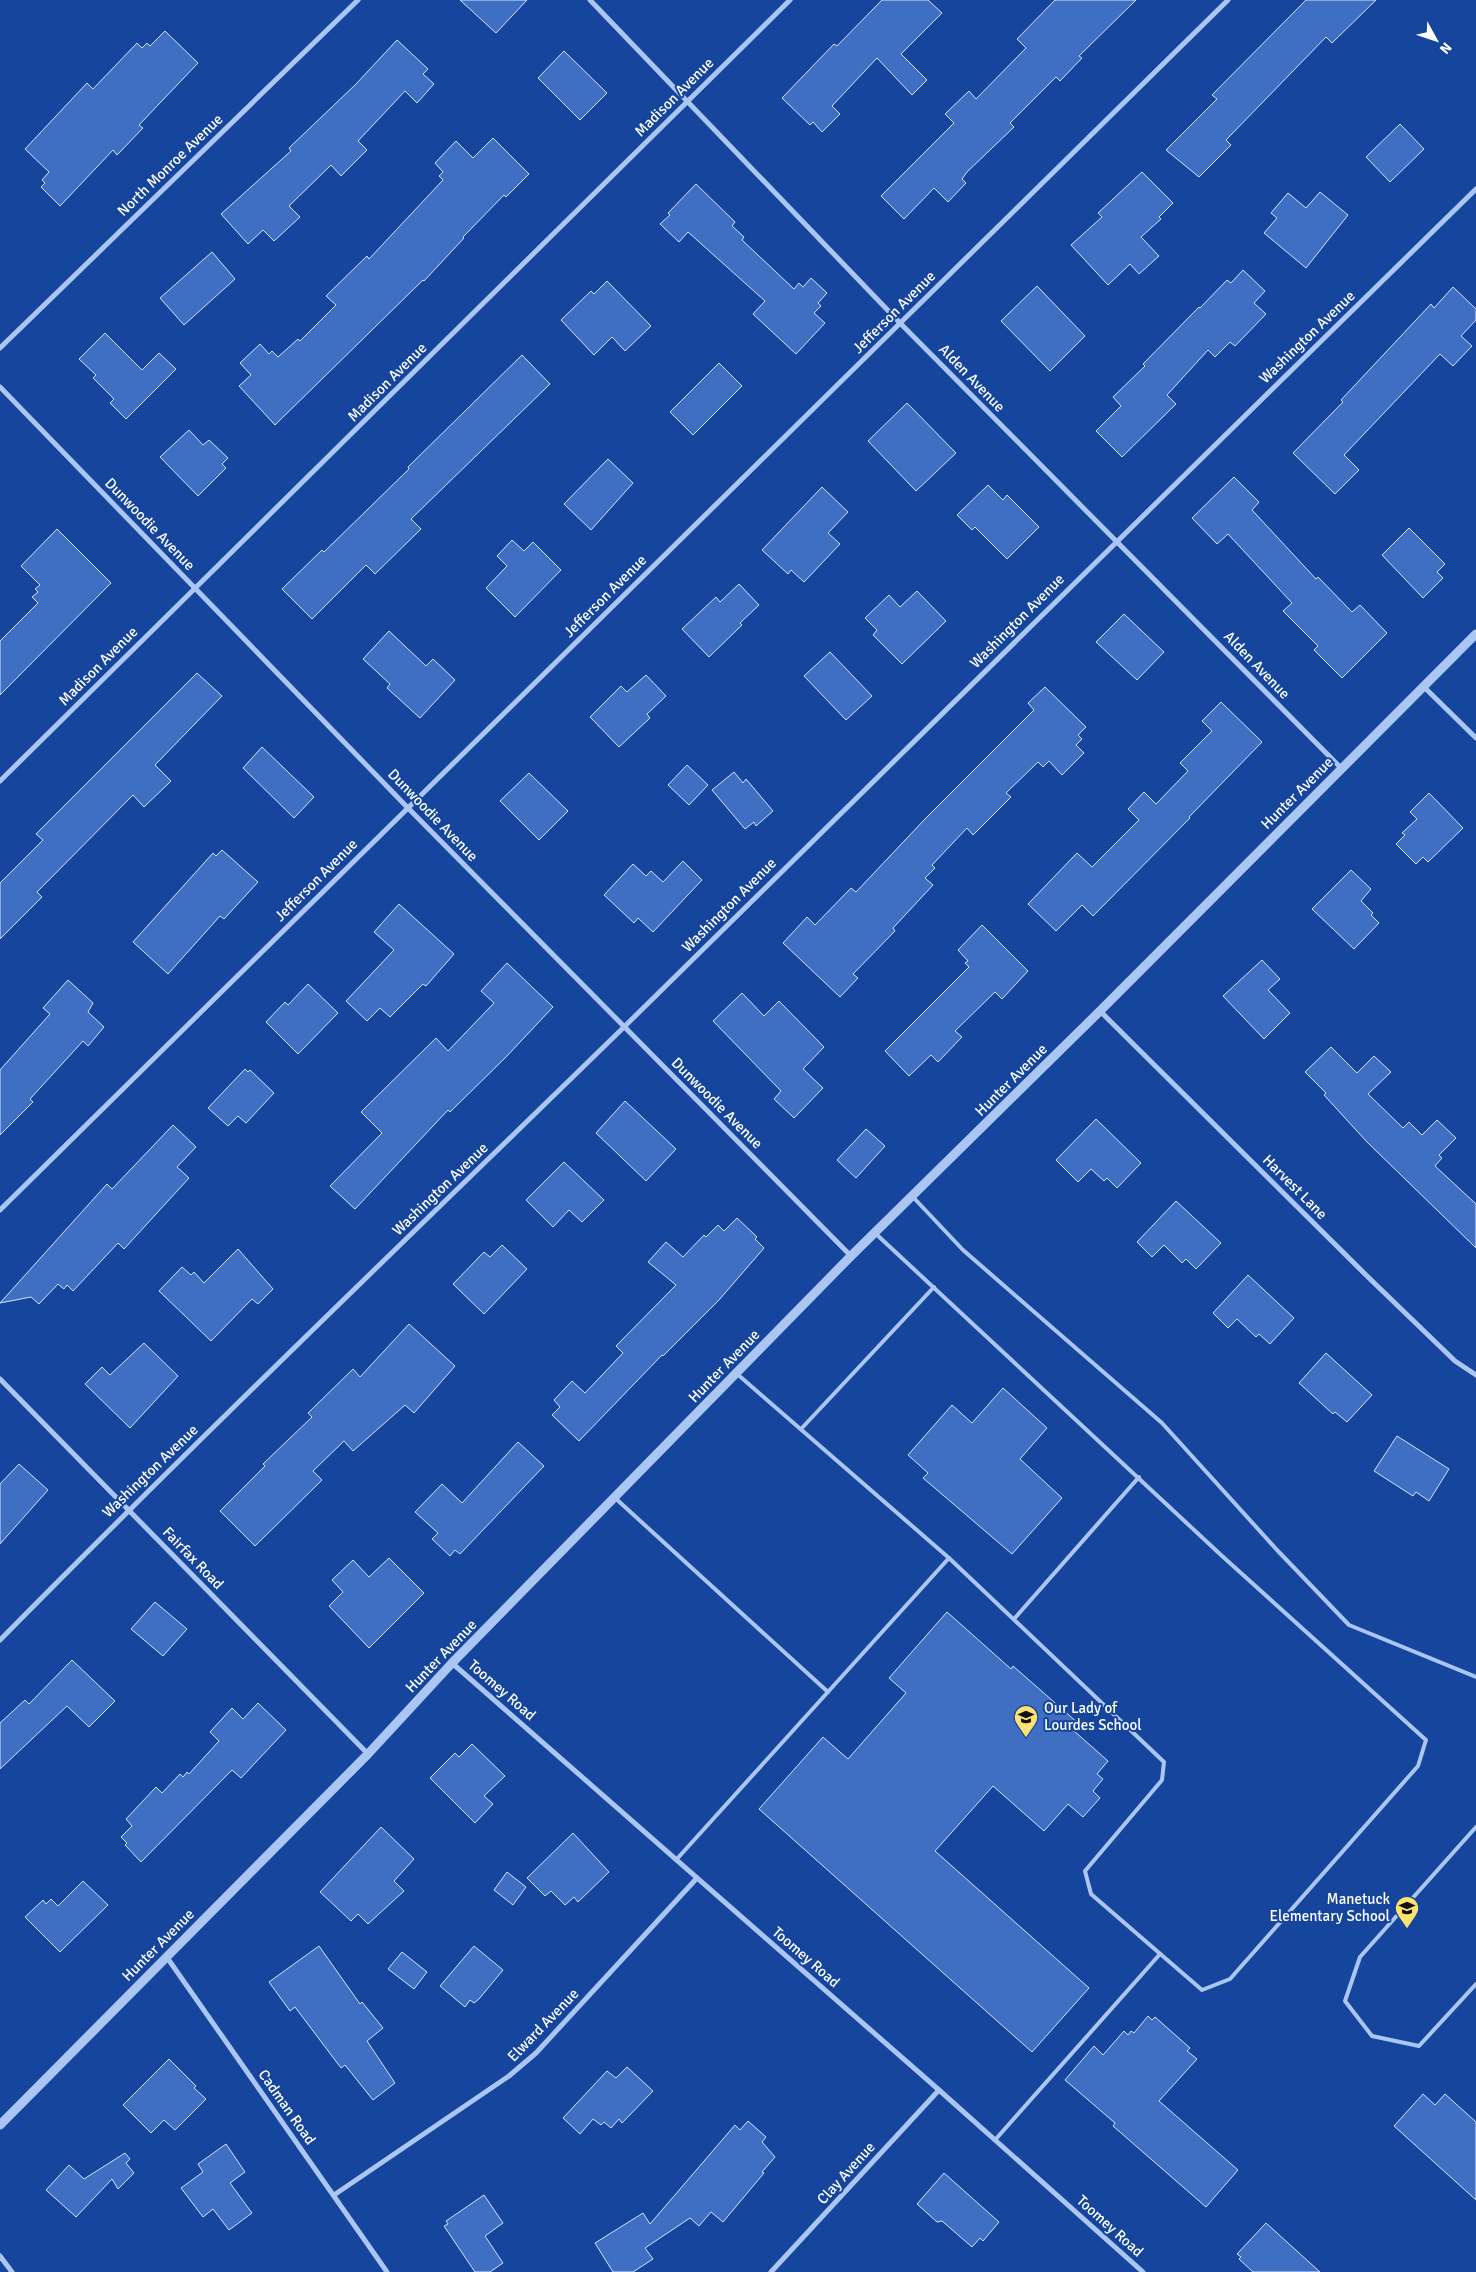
<svg xmlns="http://www.w3.org/2000/svg" width="1476" height="2272" font-family="Signika,sans-serif">
<style>
.building{fill:#3e6fc3;stroke:#d4e3fd}
.lines{fill:none;stroke-linecap:round;stroke-linejoin:round}
.service{stroke:#acc6f3;stroke-width:4}
.minor{stroke:#acc6f3;stroke-width:5}
.tertiary{stroke:#acc6f3;stroke-width:9}
.labels{text-anchor:middle;dominant-baseline:central;stroke-width:4;stroke-linejoin:round;paint-order:stroke}
.street-label{font-size:15px;fill:#fff;stroke:#15459d}
.poi-label{font-size:15px;fill:#fff;stroke:#15459d;text-anchor:start}
</style>
<rect width="100%" height="100%" fill="#15459d"/>
<g class="building">
<path d="M460 0H527L496 33Z"/>
<path d="M882 0H928L942 13 901 54 927 80 912 95 877 58 832 106 840 114 822 132 813 122 810 125 782 98 834 44 837 46Z"/>
<path d="M1055 0H1136L1079 56 1082 58 1060 81 1056 77 1010 123 1014 127 967 172 962 179 966 183 948 202 934 188 904 219 881 196 954 123 945 114 969 91 976 99 1026 48 1017 39Z"/>
<path d="M1306 0H1376L1332 43 1326 37 1226 140 1231 145 1199 177 1166 150 1217 99 1212 95Z"/>
<path d="M165 31 198 63 139 125 143 128 117 155 113 150 60 206 41 187 45 183 42 180 49 172 25 149 87 83 93 89 137 43 142 48 147 43 150 46Z"/>
<path d="M397 40 428 69 423 74 434 84 417 103 405 91 358 141 367 150 341 176 331 165 289 206 300 217 274 241 263 230 248 244 221 214 291 151 289 148 356 84Z"/>
<path d="M564 51 607 93 580 120 538 78Z"/>
<path d="M1400 124 1424 149 1390 182 1366 157Z"/>
<path d="M493 138 529 174 506 197 504 195 463 237 464 238 424 281 423 280 275 425 239 386 251 375 240 363 260 344 269 354 272 351 278 357 298 339 300 341 336 305 326 296 367 256 369 259 443 180 439 176 443 172 435 163 456 141 473 158Z"/>
<path d="M1142 172 1173 203 1159 217 1161 219 1141 237 1159 256 1139 274 1130 264 1108 285 1071 245 1102 217 1098 213Z"/>
<path d="M696 184 735 222 732 226 744 237 742 240 794 289 799 283 803 287 811 278 827 293 818 303 821 306 814 313 825 323 796 354 753 314 765 301 688 232 679 242 660 224 670 215 668 213Z"/>
<path d="M1320 192 1348 215 1306 268 1264 233 1277 218 1271 213 1288 193 1306 208Z"/>
<path d="M212 252 235 279 184 325 160 298Z"/>
<path d="M1243 270 1265 291 1254 303 1266 314 1235 346 1230 342 1215 357 1208 350 1167 395 1176 404 1122 457 1096 431 1121 406 1113 397 1145 366 1143 364 1199 307 1200 308 1227 280 1231 283Z"/>
<path d="M607 281 651 326 625 351 612 337 594 355 561 320 591 291 594 294Z"/>
<path d="M1037 286 1085 336 1050 371 1001 321Z"/>
<path d="M1453 287 1476 309V320L1461 336 1472 346 1453 366 1440 354 1344 455 1359 470 1335 494 1293 453 1343 402 1341 400 1431 304 1434 308Z"/>
<path d="M105 333 142 370 159 353 176 369 126 419 110 403 114 399 93 378 96 375 79 359Z"/>
<path d="M522 355 550 384 411 519 421 529 375 574 366 565 312 619 282 589 322 550 324 552 409 469 408 467Z"/>
<path d="M719 363 742 386 693 435 670 412Z"/>
<path d="M907 403 956 453 916 491 868 441Z"/>
<path d="M189 430 203 445 209 440 228 458 222 464 226 468 198 496 160 457Z"/>
<path d="M608 459 633 483 591 530 564 504Z"/>
<path d="M1234 477 1259 502 1252 510 1316 579 1318 577 1352 612 1360 605 1387 633 1342 678 1314 650 1318 646 1283 611 1292 603 1228 534 1217 544 1192 518Z"/>
<path d="M988 485 1003 500 1007 495 1039 527 1007 559 975 527 972 530 957 515Z"/>
<path d="M822 487 848 512 828 533 840 544 804 582 791 570 788 574 762 550Z"/>
<path d="M1409 528 1445 564 1437 572 1443 578 1423 598 1382 555Z"/>
<path d="M57 529 111 583 0 695V641L38 603 32 597 38 592 35 589 40 585 21 566Z"/>
<path d="M512 540 524 551 533 542 561 570 515 617 486 588 507 566 497 556Z"/>
<path d="M739 584 759 605 740 623 742 625 709 657 682 629 716 597 720 602Z"/>
<path d="M917 591 946 621 902 664 873 635 877 630 865 618 889 595 900 607Z"/>
<path d="M1124 614 1164 652 1137 680 1096 642Z"/>
<path d="M389 631 426 666 433 659 455 680 420 718 387 688 390 684 363 659Z"/>
<path d="M830 652 872 696 846 720 804 676Z"/>
<path d="M197 673 222 696 155 765 171 781 144 807 133 795 37 892 42 897 0 939V883L43 840 36 834Z"/>
<path d="M646 675 666 696 647 714 650 718 619 747 590 717 621 686 627 692Z"/>
<path d="M1045 687 1086 727 1078 735 1082 739 1076 745 1084 753 1062 775 1049 761 1043 767 1038 762 1006 793 1011 797 973 835 967 828 932 865 935 868 925 878 933 885 893 928 895 931 853 974 858 978 840 997 783 943 807 917 815 925 851 888 856 892 925 819 1034 710 1028 703Z"/>
<path d="M1221 702 1262 742 1189 817 1190 818 1093 916 1082 905 1056 931 1028 904 1077 853 1092 867 1139 820 1128 809 1144 792 1156 804 1188 771 1180 763 1212 731 1202 721Z"/>
<path d="M262 747 314 797 294 818 243 768Z"/>
<path d="M687 765 708 785 689 805 668 785Z"/>
<path d="M734 772 743 783 746 779 773 811 756 826 754 822 745 829 712 790Z"/>
<path d="M529 773 568 811 539 840 500 801Z"/>
<path d="M1429 793 1463 828 1428 862 1423 857 1416 864 1396 844 1405 835 1402 833 1417 819 1410 812Z"/>
<path d="M222 850 258 882 224 919 220 916 168 974 133 942 213 853 216 856Z"/>
<path d="M683 861 702 880 653 932 638 918 634 923 604 895 633 864 646 876 651 871 663 882Z"/>
<path d="M1351 870 1371 889 1361 901 1373 913 1371 915 1379 923 1354 949 1312 909Z"/>
<path d="M399 904 454 954 426 986 423 984 390 1017 380 1008 367 1021 346 1001 394 950 374 932Z"/>
<path d="M982 925 1028 971 1002 999 995 992 955 1031 962 1037 938 1062 931 1055 909 1076 885 1051 969 967 965 963 968 961 958 950Z"/>
<path d="M1262 960 1280 979 1268 990 1290 1013 1264 1039 1223 996Z"/>
<path d="M507 963 553 1007 506 1057 450 1112 448 1110 355 1209 330 1186 382 1133 361 1112 436 1038 448 1051 494 1003 481 991Z"/>
<path d="M68 980 93 1003 88 1012 104 1027 88 1046 83 1041 30 1099 33 1102 0 1135V1070L50 1014 43 1008Z"/>
<path d="M308 984 338 1013 298 1054 266 1022 285 1002 288 1005Z"/>
<path d="M742 993 764 1016 779 1001 824 1047 803 1069 823 1088 794 1118 774 1099 781 1091 713 1021Z"/>
<path d="M1331 1047 1357 1073 1374 1056 1391 1072 1368 1094 1403 1128 1409 1122 1422 1135 1437 1120 1456 1138 1439 1155 1442 1158 1435 1166 1476 1204V1248L1367 1142 1324 1095 1326 1093 1305 1072Z"/>
<path d="M245 1069 248 1072 250 1070 274 1093 246 1123 238 1116 228 1126 208 1108Z"/>
<path d="M625 1101 676 1149 646 1181 596 1133Z"/>
<path d="M1096 1119 1141 1163 1117 1188 1107 1178 1104 1181 1091 1169 1078 1182 1056 1160Z"/>
<path d="M173 1125 196 1147 177 1167 189 1178 124 1249 118 1243 73 1291 67 1285 64 1289 58 1284 39 1304 31 1297 0 1303 107 1184 112 1189Z"/>
<path d="M866 1129 885 1146 856 1178 837 1160Z"/>
<path d="M564 1162 604 1200 582 1222 569 1210 553 1227 526 1200Z"/>
<path d="M1176 1201 1221 1243 1196 1269 1186 1259 1182 1263 1164 1245 1152 1257 1137 1242Z"/>
<path d="M737 1218 757 1237 755 1239 764 1248 719 1300 663 1356 662 1355 579 1441 552 1415 560 1407 554 1400 572 1381 585 1393 623 1353 616 1346 676 1285 648 1262 666 1242 683 1257 704 1235 706 1237 718 1225 724 1231Z"/>
<path d="M502 1245 527 1269 484 1314 453 1284 484 1252 490 1257Z"/>
<path d="M238 1249 273 1289 258 1304 252 1299 211 1341 159 1291 182 1267 191 1275 194 1272 204 1283Z"/>
<path d="M1248 1275 1294 1318 1270 1344 1259 1334 1256 1337 1237 1319 1228 1328 1213 1313Z"/>
<path d="M409 1324 455 1366 414 1413 405 1405 353 1451 344 1441 313 1471 322 1480 255 1546 220 1511 265 1466 263 1464 312 1417 308 1413 353 1369 360 1377Z"/>
<path d="M144 1343 178 1376 130 1428 85 1384 102 1367 110 1375Z"/>
<path d="M1326 1353 1372 1395 1347 1422 1335 1412 1333 1414 1299 1383Z"/>
<path d="M1003 1388 1047 1428 1020 1459 1062 1498 1012 1554 923 1478 928 1473 908 1455 952 1405 972 1423Z"/>
<path d="M1397 1436 1449 1469 1429 1501 1416 1492 1413 1496 1374 1471Z"/>
<path d="M518 1442 544 1466 460 1554 455 1550 450 1556 432 1539 438 1533 415 1512 442 1484 462 1503Z"/>
<path d="M19 1464 48 1490 0 1544V1484Z"/>
<path d="M389 1558 424 1593 369 1648 329 1606 343 1592 332 1580 353 1560 369 1577Z"/>
<path d="M155 1602 187 1629 163 1656 131 1629Z"/>
<path d="M947 1612 1011 1669 1013 1666 1078 1723 1073 1730 1108 1761 1097 1774 1103 1779 1093 1791 1100 1798 1083 1817 1068 1804 1044 1831 993 1786 935 1851 1089 1988 1032 2052 759 1809 823 1737 848 1759 906 1693 889 1678Z"/>
<path d="M72 1660 115 1701 89 1727 67 1706 0 1769V1723L25 1700 29 1704Z"/>
<path d="M258 1703 286 1730 241 1778 232 1770 141 1862 125 1845 127 1843 121 1837 132 1826 126 1819 156 1787 162 1793 180 1774 183 1777 187 1772 189 1774 219 1741 210 1732 232 1708 243 1719Z"/>
<path d="M472 1744 505 1776 484 1796 493 1804 475 1823 430 1778 455 1753 459 1757Z"/>
<path d="M381 1827 414 1859 394 1881 404 1891 368 1924 358 1914 351 1921 320 1892Z"/>
<path d="M573 1833 609 1872 578 1902 574 1897 565 1905 551 1891 545 1896 527 1878Z"/>
<path d="M507 1872 526 1887 513 1905 494 1890Z"/>
<path d="M83 1881 108 1905 60 1952 25 1917 43 1900 46 1904 51 1899 58 1906Z"/>
<path d="M319 1946 360 2004 362 2002 383 2028 367 2041 395 2083 373 2100 345 2065 341 2068 295 2007 290 2011 269 1982Z"/>
<path d="M474 1946 503 1970 479 1999 474 2003 470 2000 465 2007 440 1986Z"/>
<path d="M402 1952 427 1972 414 1989 388 1969Z"/>
<path d="M1148 2016 1152 2020 1155 2017 1190 2048 1187 2051 1197 2059 1159 2101 1238 2170 1206 2207 1113 2126 1115 2123 1065 2080 1094 2046 1103 2055 1124 2031 1128 2035 1131 2031 1134 2033Z"/>
<path d="M169 2059 196 2086 194 2088 206 2099 175 2130 164 2120 151 2133 123 2105Z"/>
<path d="M627 2067 653 2091 622 2123 619 2119 611 2128 604 2122 601 2125 593 2119 580 2134 563 2118 607 2071 616 2078Z"/>
<path d="M1423 2094 1435 2105 1445 2094 1476 2122V2200L1394 2126Z"/>
<path d="M748 2121 766 2137 762 2142 775 2157 762 2172 764 2173 723 2222 711 2212 699 2226 690 2218 645 2248 653 2259 633 2272H613L595 2243 643 2213 650 2224 735 2125 740 2130Z"/>
<path d="M226 2144 245 2172 230 2183 252 2213 229 2230 213 2209 203 2217 181 2188 203 2172 198 2164Z"/>
<path d="M125 2153 130 2159 126 2163 134 2173 118 2189 112 2179 76 2217 46 2190 69 2165 84 2179Z"/>
<path d="M944 2173 999 2222 983 2241 980 2238 972 2247 942 2221 937 2222 917 2204Z"/>
<path d="M484 2195 503 2223 485 2236 503 2263 490 2272H475L444 2226 448 2224 446 2221Z"/>
<path d="M1266 2223 1320 2272H1253L1239 2259 1241 2257 1237 2254Z"/>
</g>
<g class="lines">
<g class="service">
<path d="M912 1196 963 1250 1162 1423 1277 1550 1349 1625 1476 1677"/>
<path d="M736 1373 949 1558"/>
<path d="M801 1429 934 1287"/>
<path d="M614 1497 828 1692"/>
<path d="M1014 1619 1139 1477"/>
<path d="M1476 1827 1360 1957 1345 2001 1372 2036 1419 2046 1476 1984"/>
<path d="M676 1860 949 1558 1164 1762 1162 1780 1085 1871 1091 1894 1202 1990 1230 1979 1418 1766 1426 1740 1221 1555 875 1233"/>
<path d="M995 2140 1160 1954"/>
</g>
<g class="minor">
<path d="M590 0 900 323 1341 768"/>
<path d="M0 348 358 0"/>
<path d="M0 387 407 807 851 1256"/>
<path d="M1423 686 1476 738"/>
<path d="M0 781 790 0"/>
<path d="M1100 1011 1368 1277 1455 1361 1476 1375"/>
<path d="M0 1210 1228 0"/>
<path d="M0 1379 368 1754"/>
<path d="M0 1640C205 1432 415 1231 623 1028 908 748 1191 468 1476 189"/>
<path d="M452 1663 939 2090 1143 2272"/>
<path d="M166 1956 387 2272"/>
<path d="M334 2195 509 2076 536 2053 697 1878"/>
<path d="M0 2256 12 2272"/>
<path d="M771 2272 939 2090"/>
</g>
<path class="tertiary" d="M0 2125 368 1754 452 1663 851 1256 1100 1011 1476 634"/>
</g>
<defs>
<g id="school-pin" transform="scale(1.25)"><path d="M0 17L-7.5 6A9.5 9.5 0 1 1 7.5 6Z" fill="#ffe16e" stroke="#15459d"/><path d="M0-5L7-2L0 1L-7-2ZM-4 1L0 2.5L4 1V4Q0 6-4 4Z" fill="#111"/></g>
</defs>
<g fill-rule="evenodd">
<use href="#school-pin" x="1026" y="1717"/>
<use href="#school-pin" x="1407" y="1908"/>
</g>
<g class="labels">
<g class="street-label">
<text transform="translate(674 97) rotate(-45)">Madison Avenue</text>
<text transform="translate(170 165) rotate(-44)">North Monroe Avenue</text>
<text transform="translate(894 312) rotate(-45)">Jefferson Avenue</text>
<text transform="translate(1307 337) rotate(-44)">Washington Avenue</text>
<text transform="translate(972 378) rotate(46)">Alden Avenue</text>
<text transform="translate(387 382) rotate(-45)">Madison Avenue</text>
<text transform="translate(150 524) rotate(46)">Dunwoodie Avenue</text>
<text transform="translate(605 596) rotate(-45)">Jefferson Avenue</text>
<text transform="translate(1017 621) rotate(-45)">Washington Avenue</text>
<text transform="translate(1257 665) rotate(46)">Alden Avenue</text>
<text transform="translate(98 666) rotate(-45)">Madison Avenue</text>
<text transform="translate(1297 793) rotate(-45)">Hunter Avenue</text>
<text transform="translate(433 815) rotate(46)">Dunwoodie Avenue</text>
<text transform="translate(316 880) rotate(-45)">Jefferson Avenue</text>
<text transform="translate(729 905) rotate(-45)">Washington Avenue</text>
<text transform="translate(1011 1080) rotate(-45)">Hunter Avenue</text>
<text transform="translate(717 1103) rotate(45)">Dunwoodie Avenue</text>
<text transform="translate(1295 1187) rotate(45)">Harvest Lane</text>
<text transform="translate(440 1189) rotate(-44)">Washington Avenue</text>
<text transform="translate(724 1366) rotate(-46)">Hunter Avenue</text>
<text transform="translate(150 1471) rotate(-44)">Washington Avenue</text>
<text transform="translate(193 1558) rotate(46)">Fairfax Road</text>
<text transform="translate(441 1656) rotate(-46)">Hunter Avenue</text>
<text transform="translate(502 1690) rotate(41)">Toomey Road</text>
<text transform="translate(158 1945) rotate(-45)">Hunter Avenue</text>
<text transform="translate(806 1957) rotate(41)">Toomey Road</text>
<text transform="translate(543 2025) rotate(-46)">Elward Avenue</text>
<text transform="translate(287 2107) rotate(55)">Cadman Road</text>
<text transform="translate(846 2173) rotate(-48)">Clay Avenue</text>
<text transform="translate(1110 2226) rotate(42)">Toomey Road</text>
</g>
<g class="poi-label">
<text x="1044" y="1708">Our Lady of<tspan x="1044" dy="17">Lourdes School</tspan></text>
<text x="1390" y="1899" text-anchor="end">Manetuck<tspan x="1390" dy="17">Elementary School</tspan></text>
</g>
</g>
<g transform="translate(1436 40) rotate(130)" stroke="#15459d" stroke-width="4" paint-order="stroke">
<path d="M0-4L9 19L0 12L-9 19Z" fill="#ffffff"/>
<text y="-8" font-size="14" font-weight="bold" text-anchor="middle" fill="#ffffff">N</text>
</g>
</svg>
